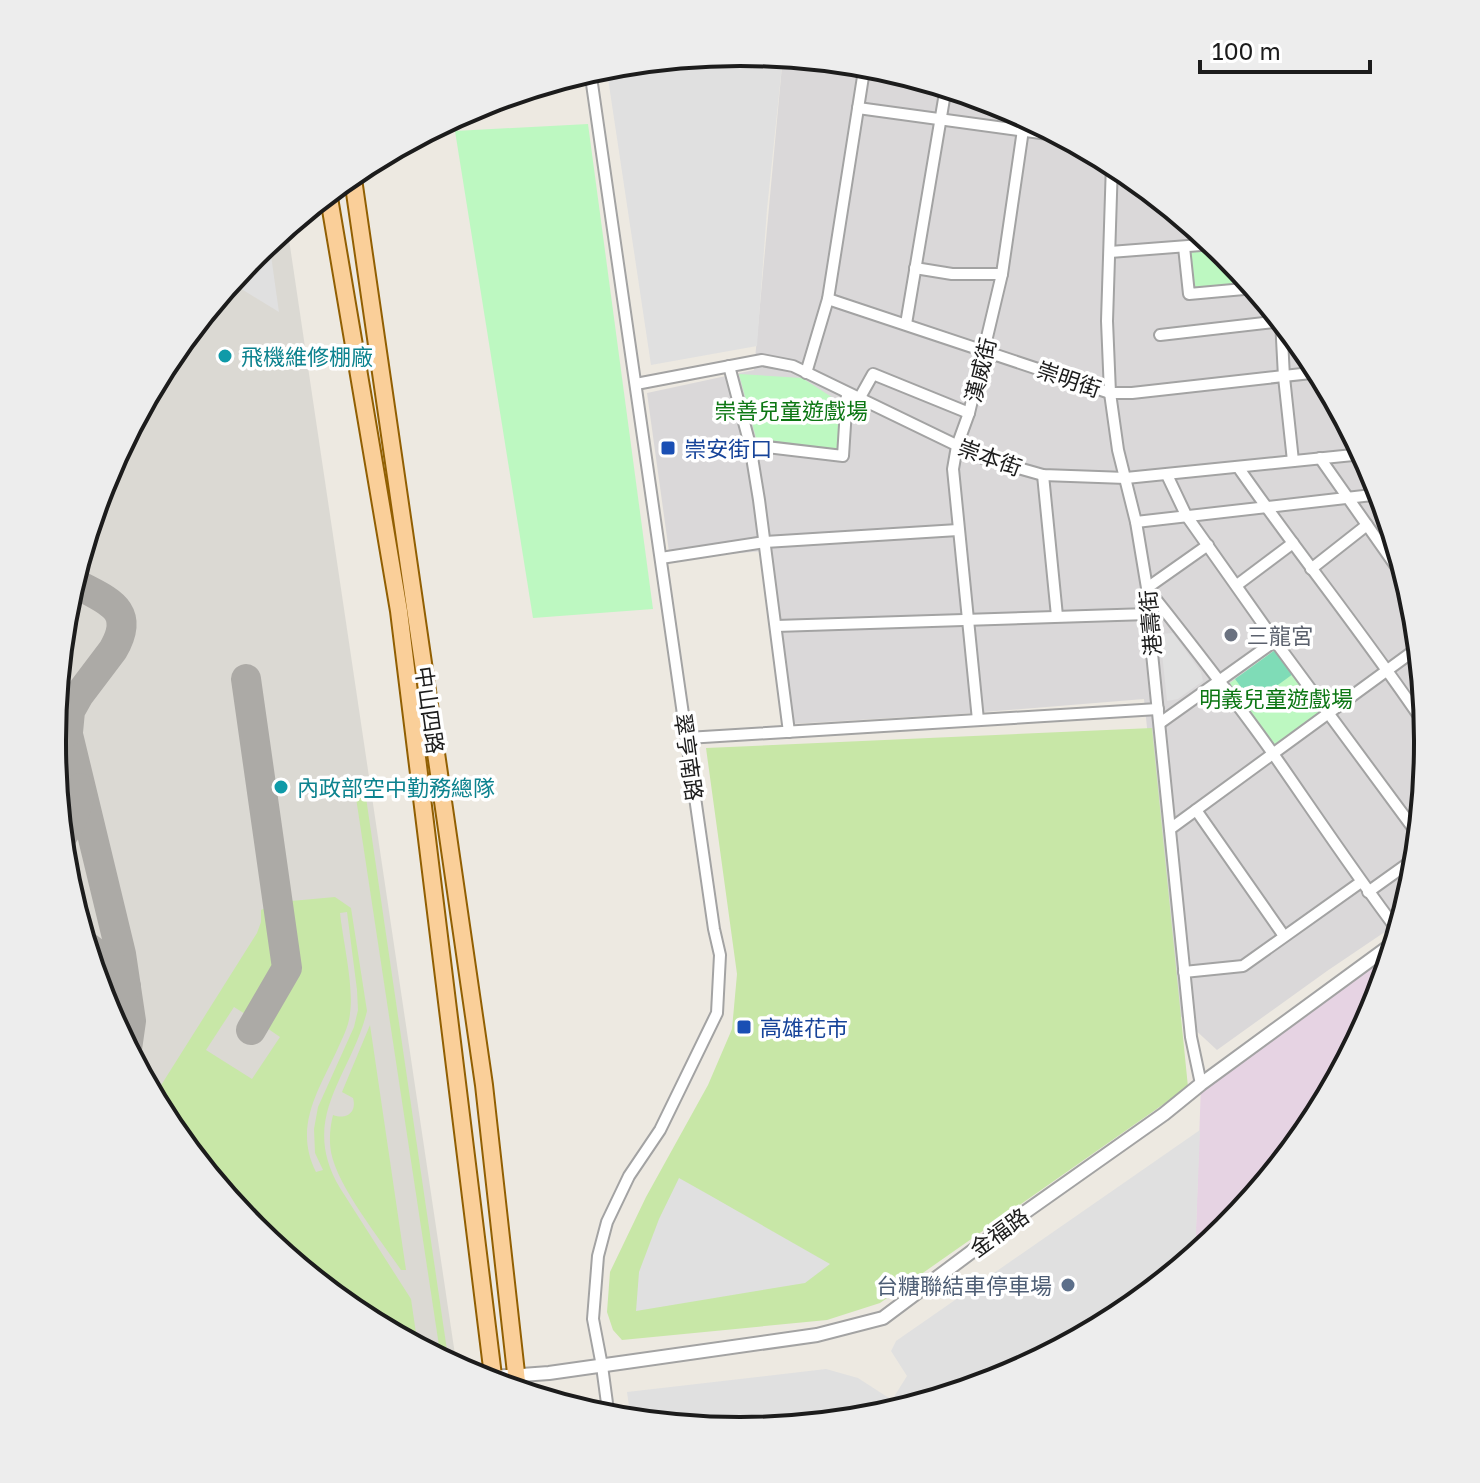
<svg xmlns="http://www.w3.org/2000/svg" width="1480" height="1483" font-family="'Golos Text','Noto Sans TC',sans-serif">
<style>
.residential{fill:#dad8d9}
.industrial{fill:#e6d3e3}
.airport{fill:#dbd9d3}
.grass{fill:#c8e7a7;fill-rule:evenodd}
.park{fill:#bdf8c1}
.pitch{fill:#7fdcb7}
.parking{fill:#e0e0e0}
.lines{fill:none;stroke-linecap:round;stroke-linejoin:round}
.taxiway{stroke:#acaaa6;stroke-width:30}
.minor-casing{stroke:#a3a3a3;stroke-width:14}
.tertiary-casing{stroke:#a3a3a3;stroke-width:16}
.primary-casing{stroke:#915f02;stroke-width:20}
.minor{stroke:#fff;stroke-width:10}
.tertiary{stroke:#fff;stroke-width:12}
.primary{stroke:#facf99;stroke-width:16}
.culture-dot{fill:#0f9aa8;stroke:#fff;stroke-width:3}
.transit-dot{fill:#1a4fb4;stroke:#fff;stroke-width:3}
.worship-dot{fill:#6b7280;stroke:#fff;stroke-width:3}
.service-dot{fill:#5c6f8a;stroke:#fff;stroke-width:3}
.labels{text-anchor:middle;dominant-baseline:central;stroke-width:7;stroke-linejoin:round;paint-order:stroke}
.culture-label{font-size:22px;fill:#0d838f;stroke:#fff;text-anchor:start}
.street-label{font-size:22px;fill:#1c1c1c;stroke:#fff}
.park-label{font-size:22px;fill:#0d7714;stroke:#fff}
.transit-label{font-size:22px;fill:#164399;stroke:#fff;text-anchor:start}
.worship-label{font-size:22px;fill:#5b616d;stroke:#fff;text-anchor:start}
.service-label{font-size:22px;fill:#4e5e75;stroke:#fff;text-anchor:end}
.rim{fill:none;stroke:#1c1c1c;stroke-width:4}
</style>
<rect width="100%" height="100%" fill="#ede9e1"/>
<path class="residential" d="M752 53 874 65 1003 104 1122 168 1226 253 1312 357 1375 476 1415 605 1428 740 1415 877 1401 921 1327 971 1217 1050 1177 1013 1144 699 959 714 791 724 765 551 670 559 647 393 754 370 782 66Z"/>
<path class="industrial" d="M1395 942 1376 1006 1312 1125 1227 1229 1195 1256 1201 1084Z"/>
<path class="airport" d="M287 226 457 1368 358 1315 254 1230 168 1126 105 1007 65 878 52 743 65 606 104 477 168 358 253 254Z"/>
<g class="grass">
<path d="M1152 728 1188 1087 880 1303 827 1320 622 1340 613 1330 607 1312 610 1272 646 1197 708 1085 732 1029 737 974 706 748Z"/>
<path d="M363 777 449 1364 441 1359 353 778Z"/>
<path d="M335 897 351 908 367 1011C351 1077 298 1117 340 1188L411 1299 418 1347 358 1315 254 1230 168 1126 153 1098 257 933 261 922V910L269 906 278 969 250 1017 234 1007 206 1050 252 1079 280 1037 264 1026 294 972 286 905 291 901ZM347 912 357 990 358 1010 354 1027 318 1107 314 1129 315 1153 323 1170 316 1172C293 1126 319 1090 338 1048 343 1037 349 1026 350 1013 354 987 343 941 340 913Z"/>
<path d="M370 1025 406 1270H401C381 1240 337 1186 331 1152 329 1139 330 1127 333 1115 347 1120 357 1112 353 1098L342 1092Z"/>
</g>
<g class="park">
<path d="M588 124 653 609 533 618 455 131Z"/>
<path d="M1221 249 1254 287 1191 293 1187 253Z"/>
<path d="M739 374 802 378 841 403 838 451 756 438Z"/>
<path d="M1278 648 1325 712 1274 749 1227 685Z"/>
</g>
<path class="pitch" d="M1275 650 1293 674 1253 703 1235 679Z"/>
<g class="parking">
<path d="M740 52 752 53 782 66 767 209 757 346 651 365 606 65Z"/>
<path d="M269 241 279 312 230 282 253 254Z"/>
<path d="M1173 633 1201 672 1203 681 1178 699 1167 701 1160 634Z"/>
<path d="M1200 1130 1195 1256 1123 1315 1004 1378 875 1418 740 1431 631 1420 627 1392 826 1369 858 1378 892 1400 907 1376 891 1351 896 1341Z"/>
<path d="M679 1178 711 1196 830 1264 805 1283 636 1311 639 1272 659 1219Z"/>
</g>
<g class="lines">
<g class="taxiway">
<path d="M246 679 287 968 251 1030"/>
<path d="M57 689 121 954 131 1021 127 1049"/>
<path d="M68 732 70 711 79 695 113 650C138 607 104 600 73 582"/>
<path d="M61 838C72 822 79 807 80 788"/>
<path d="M86 946 118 970 126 987"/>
</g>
<g class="minor-casing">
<g id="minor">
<path d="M590 70 714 929 720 955 717 1013 660 1130 629 1176 607 1222 598 1256 593 1319 602 1366 609 1418"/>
<path d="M858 108 1063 136"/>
<path d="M1112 163 1107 321 1110 393 1118 450 1136 522 1147 588 1148 614 1191 1037 1201 1084"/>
<path d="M1184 247 1189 294 1255 288"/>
<path d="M1110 252 1214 244"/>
<path d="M915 268 952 274H1002"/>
<path d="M828 299 1110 393H1132L1320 372"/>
<path d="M1281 320 1284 377 1293 461"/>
<path d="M906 324 946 87"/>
<path d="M1160 335 1282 321"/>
<path d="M729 366 750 445 759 500 789 732"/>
<path d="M806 373 828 299 865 64"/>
<path d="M636 384 762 360 793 366 983 458 1043 475 1126 478 1363 454"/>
<path d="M859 399 873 374 969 413"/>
<path d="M750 445 843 456 847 394"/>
<path d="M1320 458 1407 582"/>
<path d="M1238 467C1299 555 1367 638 1427 728"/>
<path d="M1043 475 1057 616"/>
<path d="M1167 475 1186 515 1275 641 1419 836"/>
<path d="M1136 522 1381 494"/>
<path d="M1208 545 1147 588C1190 643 1234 698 1274 755 1315 814 1355 874 1398 931"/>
<path d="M661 558 765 542 958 530"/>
<path d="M1311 569 1367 525"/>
<path d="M1237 585 1293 543"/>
<path d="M776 626 1148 614"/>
<path d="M978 720 953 469 957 446 969 413 1002 274 1025 116"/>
<path d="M1160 723 1275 641"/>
<path d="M687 738 1158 709"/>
<path d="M1196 810 1284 936"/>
<path d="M1170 829 1419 647"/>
<path d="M1368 892 1417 857"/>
<path d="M1184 972 1243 966 1361 882"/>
</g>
</g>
<g class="tertiary-casing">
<path id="tertiary" d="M493 1377 549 1373 817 1335 883 1318 1014 1220 1164 1114 1201 1084 1395 942"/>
</g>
<g class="primary-casing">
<g id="primary">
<path d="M352 172 484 1085 518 1391"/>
<path d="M328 192 399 611 494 1384"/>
</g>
</g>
<use href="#minor" class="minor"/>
<use href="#tertiary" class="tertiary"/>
<use href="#primary" class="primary"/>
</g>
<g class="culture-dot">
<circle cx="225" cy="356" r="8"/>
<circle cx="281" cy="787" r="8"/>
</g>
<g class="transit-dot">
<rect x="660" y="440" width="16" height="16" rx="4"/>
<rect x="736" y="1019" width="16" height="16" rx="4"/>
</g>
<circle class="worship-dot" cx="1231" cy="635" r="8"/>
<circle class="service-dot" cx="1068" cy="1285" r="8"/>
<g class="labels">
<g class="culture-label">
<text x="241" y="356">飛機維修棚廠</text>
<text x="297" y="787">內政部空中勤務總隊</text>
</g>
<g class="street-label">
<text transform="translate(980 370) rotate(-76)">漢威街</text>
<text transform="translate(1069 379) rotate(19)">崇明街</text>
<text transform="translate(990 457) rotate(20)">崇本街</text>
<text transform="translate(1150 623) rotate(-95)">港壽街</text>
<text transform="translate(430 710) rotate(82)">中山四路</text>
<text transform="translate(689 757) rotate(82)">翠亨南路</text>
<text transform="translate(999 1232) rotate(-36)">金福路</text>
</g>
<g class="park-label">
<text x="791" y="410">崇善兒童遊戲場</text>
<text x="1276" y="698">明義兒童遊戲場</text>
</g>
<g class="transit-label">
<text x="684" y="448">崇安街口</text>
<text x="760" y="1027">高雄花市</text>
</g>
<g class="worship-label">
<text x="1247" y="635">三龍宮</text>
</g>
<g class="service-label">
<text x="1052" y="1285">台糖聯結車停車場</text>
</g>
</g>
<path d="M0 0H1480V1483H0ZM740 66H740A674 674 0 0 1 1414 740V743A674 674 0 0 1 740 1417H740A674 674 0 0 1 66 743V740A674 674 0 0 1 740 66Z" fill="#ededed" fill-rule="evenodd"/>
<path class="rim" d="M740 66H740A674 674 0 0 1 1414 740V743A674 674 0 0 1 740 1417H740A674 674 0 0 1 66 743V740A674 674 0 0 1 740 66Z"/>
<path d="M1200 60v12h170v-12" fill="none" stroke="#1c1c1c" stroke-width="4"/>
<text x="1212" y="60" font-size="24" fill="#1c1c1c" stroke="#ffffff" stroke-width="6" paint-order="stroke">100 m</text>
</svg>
